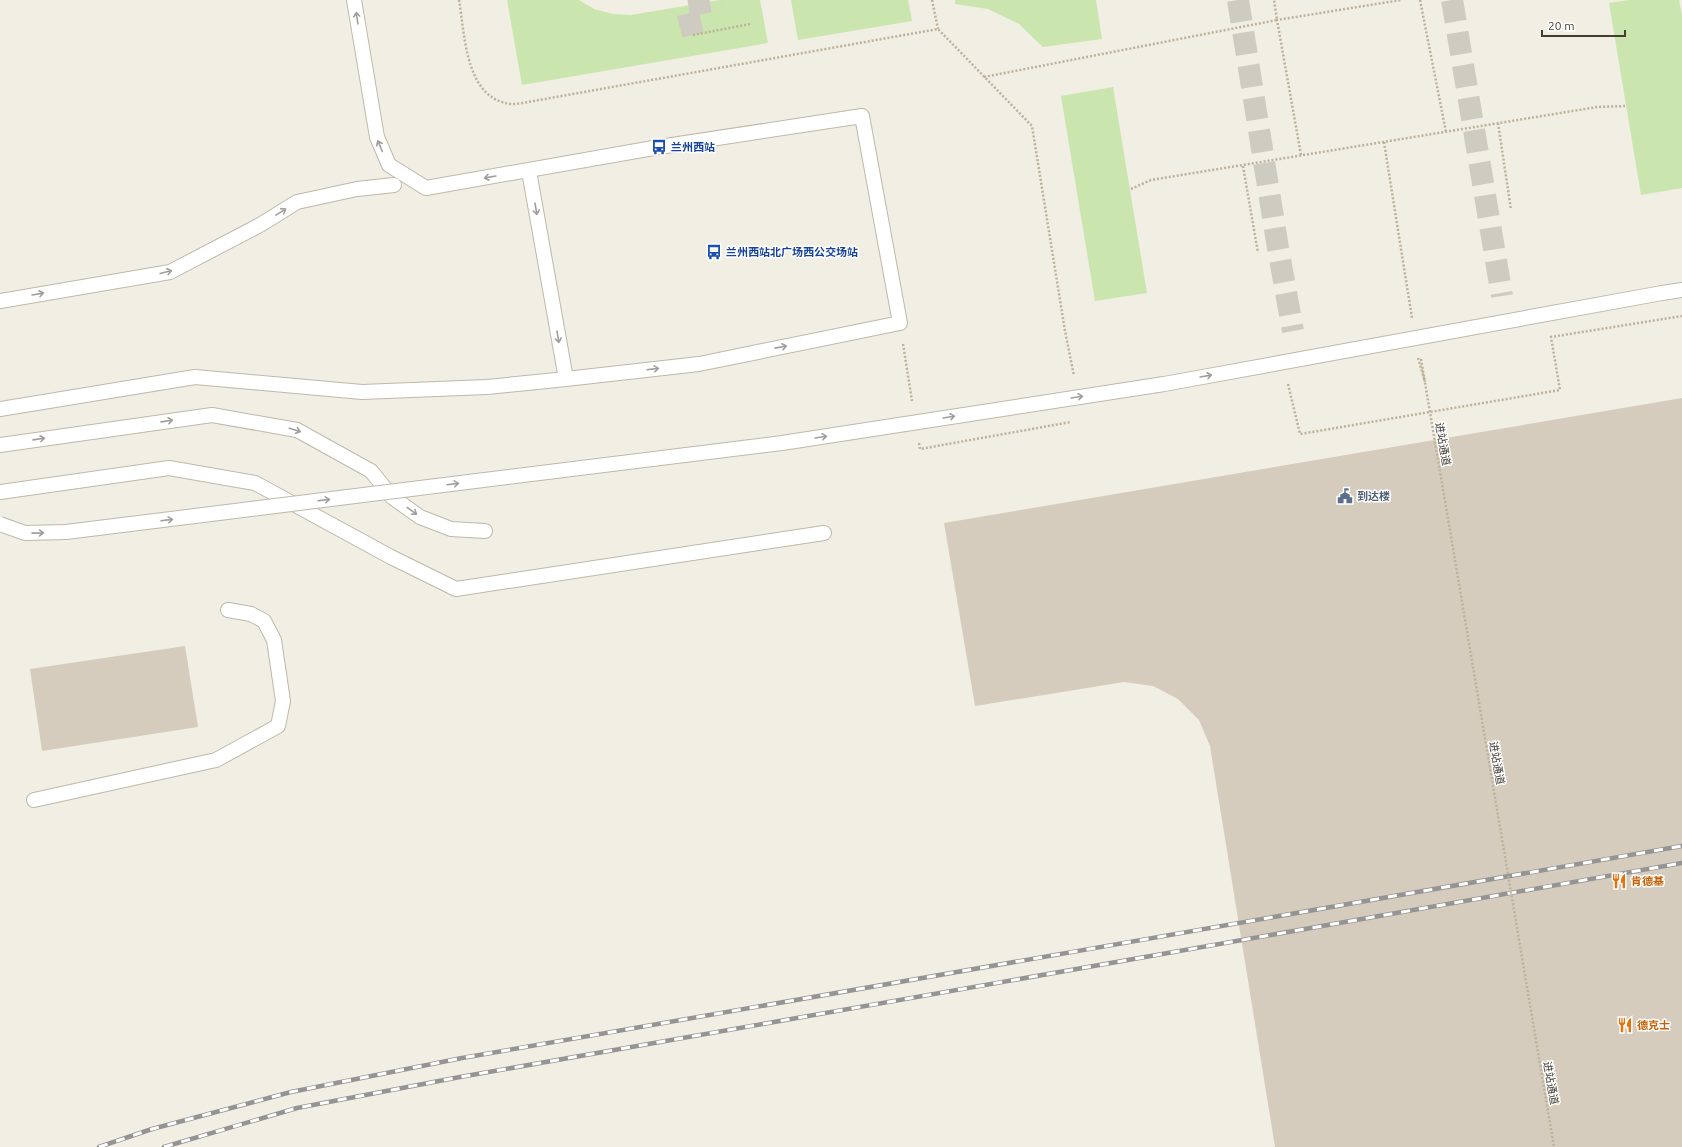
<svg xmlns="http://www.w3.org/2000/svg" width="1682" height="1147" font-family="Ubuntu,'Noto Sans SC',sans-serif">
<style>
.green{fill:#cbe5ae}
.building{fill:#d5ccbd}
.lines{fill:none;stroke-linecap:round;stroke-linejoin:round}
.street-tunnel{stroke:#cecbc1;stroke-width:22;stroke-dasharray:22 11;stroke-linecap:butt}
.lane-casing{stroke:#bfb8aa;stroke-width:16}
.path{stroke:#bdb199;stroke-width:2.5;stroke-dasharray:2 2;stroke-linecap:butt}
.lane{stroke:#fff;stroke-width:14}
.rail-casing{stroke:#949494;stroke-width:4.5}
.rail{stroke:#fff;stroke-width:3;stroke-dasharray:9;stroke-linecap:butt}
.lane-bridge-casing{stroke:#bfb8aa;stroke-width:16;stroke-linecap:butt}
.path-bridge{stroke:#bdb199;stroke-width:2.5;stroke-dasharray:2 2;stroke-linecap:butt}
.lane-bridge{stroke:#fff;stroke-width:14}
.oneway{stroke:#a19e9a}
.labels{text-anchor:middle;dominant-baseline:central;stroke-width:3;stroke-linejoin:round;paint-order:stroke}
.transit-label{font-size:11px;font-weight:bold;fill:#164399;stroke:#fff;text-anchor:start}
.street-label{font-size:11px;fill:#433e34;stroke:#fff}
.service-label{font-size:11px;font-weight:bold;fill:#4e5e75;stroke:#fff;text-anchor:start}
.food-label{font-size:11px;font-weight:bold;fill:#c56008;stroke:#fff;text-anchor:start}
</style>
<rect width="100%" height="100%" fill="#f1eee4"/>
<g class="green">
<path d="M507 0H579L594 9 613 14 631 15 720 0H760L768 43 522 85Z"/>
<path d="M791 0H908L912 21 798 40Z"/>
<path d="M955 0H1096L1102 39 1043 47 1019 24 988 9 955 4Z"/>
<path d="M1629 0H1679L1682 16V188L1641 195 1609 3Z"/>
<path d="M1113 87 1147 293 1095 301 1061 96Z"/>
</g>
<g class="building">
<path d="M1682 398V1147H1275L1210 746 1199 720 1178 699 1153 686 1124 682 975 706 944 523Z"/>
<path d="M185 646 198 727 42 751 30 669Z"/>
</g>
<g class="lines">
<g class="street-tunnel">
<path d="M1238 0 1278 248 1293 331"/>
<path d="M1452 0 1502 296"/>
<path d="M693 35 686 5 721 0"/>
</g>
<g class="lane-casing">
<g id="lane">
<path d="M354 0 377 137 389 165 426 188 659 147 862 116 900 323 699 364 566 379 529 171"/>
<path d="M1662 293 1682 290"/>
<path d="M0 301 170 272 260 225 297 202 357 189 394 185"/>
<path d="M0 409 195 377 362 392 487 387 566 379"/>
<path d="M0 445 212 415 297 430 371 471 392 497 420 517 451 529 485 531"/>
<path d="M0 492 169 468 255 483 391 557 456 589 824 533"/>
<path d="M34 800 216 760 278 726 283 701 274 640 264 621 251 614 228 610"/>
</g>
</g>
<g class="path">
<path d="M459 0C465 35 465 100 512 104 517 104 523 103 528 102L938 29 1032 126 1065 331 1074 376"/>
<path d="M932 0 938 29"/>
<path d="M1420 0 1446 132"/>
<path d="M693 35 750 24"/>
<path d="M984 77 1277 20 1274 0"/>
<path d="M1498 123 1511 210"/>
<path d="M1384 142 1412 318"/>
<path d="M1301 155 1277 20 1401 0"/>
<path d="M1243 166 1258 253"/>
<path d="M1131 189 1151 180 1597 107 1626 106"/>
<path d="M903 344 912 401"/>
<path d="M1418 358 1425 382"/>
<path d="M1288 384 1300 434 1560 390 1551 337 1682 316"/>
<path d="M919 443 920 449 1071 422"/>
</g>
<use href="#lane" class="lane"/>
<g class="rail-casing">
<g id="rail">
<path d="M99 1147 152 1129 291 1092 462 1058 1682 846"/>
<path d="M164 1147 297 1108 460 1077 1682 863"/>
</g>
</g>
<use href="#rail" class="rail"/>
<g class="lane-bridge-casing">
<path id="lane-bridge" d="M0 524 25 533 66 532 782 443 1164 384 1662 293"/>
</g>
<path class="path-bridge" d="M1421 359 1554 1147"/>
<use href="#lane-bridge" class="lane-bridge"/>
</g>
<defs><path id="oneway-shaft" d="M-6 0H5M1.5-3L5.5 0L1.5 3" fill="none" stroke-width="1.6" stroke-linecap="round" stroke-linejoin="round"/></defs>
<g class="oneway">
<use href="#oneway-shaft" transform="translate(357 18) rotate(-99)"/>
<use href="#oneway-shaft" transform="translate(380 146) rotate(-113)"/>
<use href="#oneway-shaft" transform="translate(490 177) rotate(170)"/>
<use href="#oneway-shaft" transform="translate(536 209) rotate(80)"/>
<use href="#oneway-shaft" transform="translate(281 212) rotate(-31)"/>
<use href="#oneway-shaft" transform="translate(166 272) rotate(-14)"/>
<use href="#oneway-shaft" transform="translate(38 294) rotate(-10)"/>
<use href="#oneway-shaft" transform="translate(558 337) rotate(80)"/>
<use href="#oneway-shaft" transform="translate(781 347) rotate(-11)"/>
<use href="#oneway-shaft" transform="translate(653 369) rotate(-7)"/>
<use href="#oneway-shaft" transform="translate(1206 376) rotate(-10)"/>
<use href="#oneway-shaft" transform="translate(1077 397) rotate(-9)"/>
<use href="#oneway-shaft" transform="translate(949 417) rotate(-9)"/>
<use href="#oneway-shaft" transform="translate(167 421) rotate(-8)"/>
<use href="#oneway-shaft" transform="translate(295 430) rotate(18)"/>
<use href="#oneway-shaft" transform="translate(821 437) rotate(-9)"/>
<use href="#oneway-shaft" transform="translate(39 439) rotate(-8)"/>
<use href="#oneway-shaft" transform="translate(453 484) rotate(-7)"/>
<use href="#oneway-shaft" transform="translate(324 500) rotate(-7)"/>
<use href="#oneway-shaft" transform="translate(412 511) rotate(36)"/>
<use href="#oneway-shaft" transform="translate(167 520) rotate(-7)"/>
<use href="#oneway-shaft" transform="translate(38 533) rotate(-1)"/>
</g>
<defs>
<g id="bus-bare" transform="scale(1.2)"><path d="M-5-6H5V4H4V6H2V4H-2V6H-4V4H-5ZM-3.5-4V0h7V-4ZM-3.5 1.2v1.5H-2V1.2ZM2 1.2v1.5H3.5V1.2Z" fill="#1a4fb4" stroke="#fff" stroke-width="2.5" paint-order="stroke"/></g>
<g id="civic-bare" transform="scale(1.2)"><path d="M-.6-6.5H3V-4.5H.6V-3L4-1V1h2V6H-6V1h2V-1L-.6-3ZM-1.2 2.5V6h2.4V2.5Z" fill="#5c6f8a" stroke="#fff" stroke-width="2.5" paint-order="stroke"/></g>
<g id="restaurant-bare" transform="scale(1.2)"><path d="M-5-6h1v4h1v-4h1v4h1v-4h1v5L-1.5 .5V6h-2V.5L-5-1ZM5-6V6H3V1.5H1.5Q1.5-4 5-6Z" fill="#e8710a" stroke="#fff" stroke-width="2.5" paint-order="stroke"/></g>
</defs>
<g fill-rule="evenodd">
<use href="#bus-bare" x="659" y="147"/>
<use href="#bus-bare" x="714" y="252"/>
<use href="#civic-bare" x="1345" y="496"/>
<use href="#restaurant-bare" x="1619" y="881"/>
<use href="#restaurant-bare" x="1625" y="1025"/>
</g>
<g class="labels">
<g class="transit-label">
<text x="671" y="147">兰州西站</text>
<text x="726" y="252">兰州西站北广场西公交场站</text>
</g>
<g class="street-label">
<text transform="translate(1443 444) rotate(80)">进站通道</text>
<text transform="translate(1497 763) rotate(80)">进站通道</text>
<text transform="translate(1551 1083) rotate(80)">进站通道</text>
</g>
<g class="service-label">
<text x="1357" y="496">到达楼</text>
</g>
<g class="food-label">
<text x="1631" y="881">肯德基</text>
<text x="1637" y="1025">德克士</text>
</g>
</g>
<path d="M1542 30v6h83v-6" fill="none" stroke="#433e34" stroke-width="2"/>
<text x="1548" y="30" font-size="12" fill="#433e34" stroke="#ffffff" stroke-width="3" paint-order="stroke">20 m</text>
</svg>
